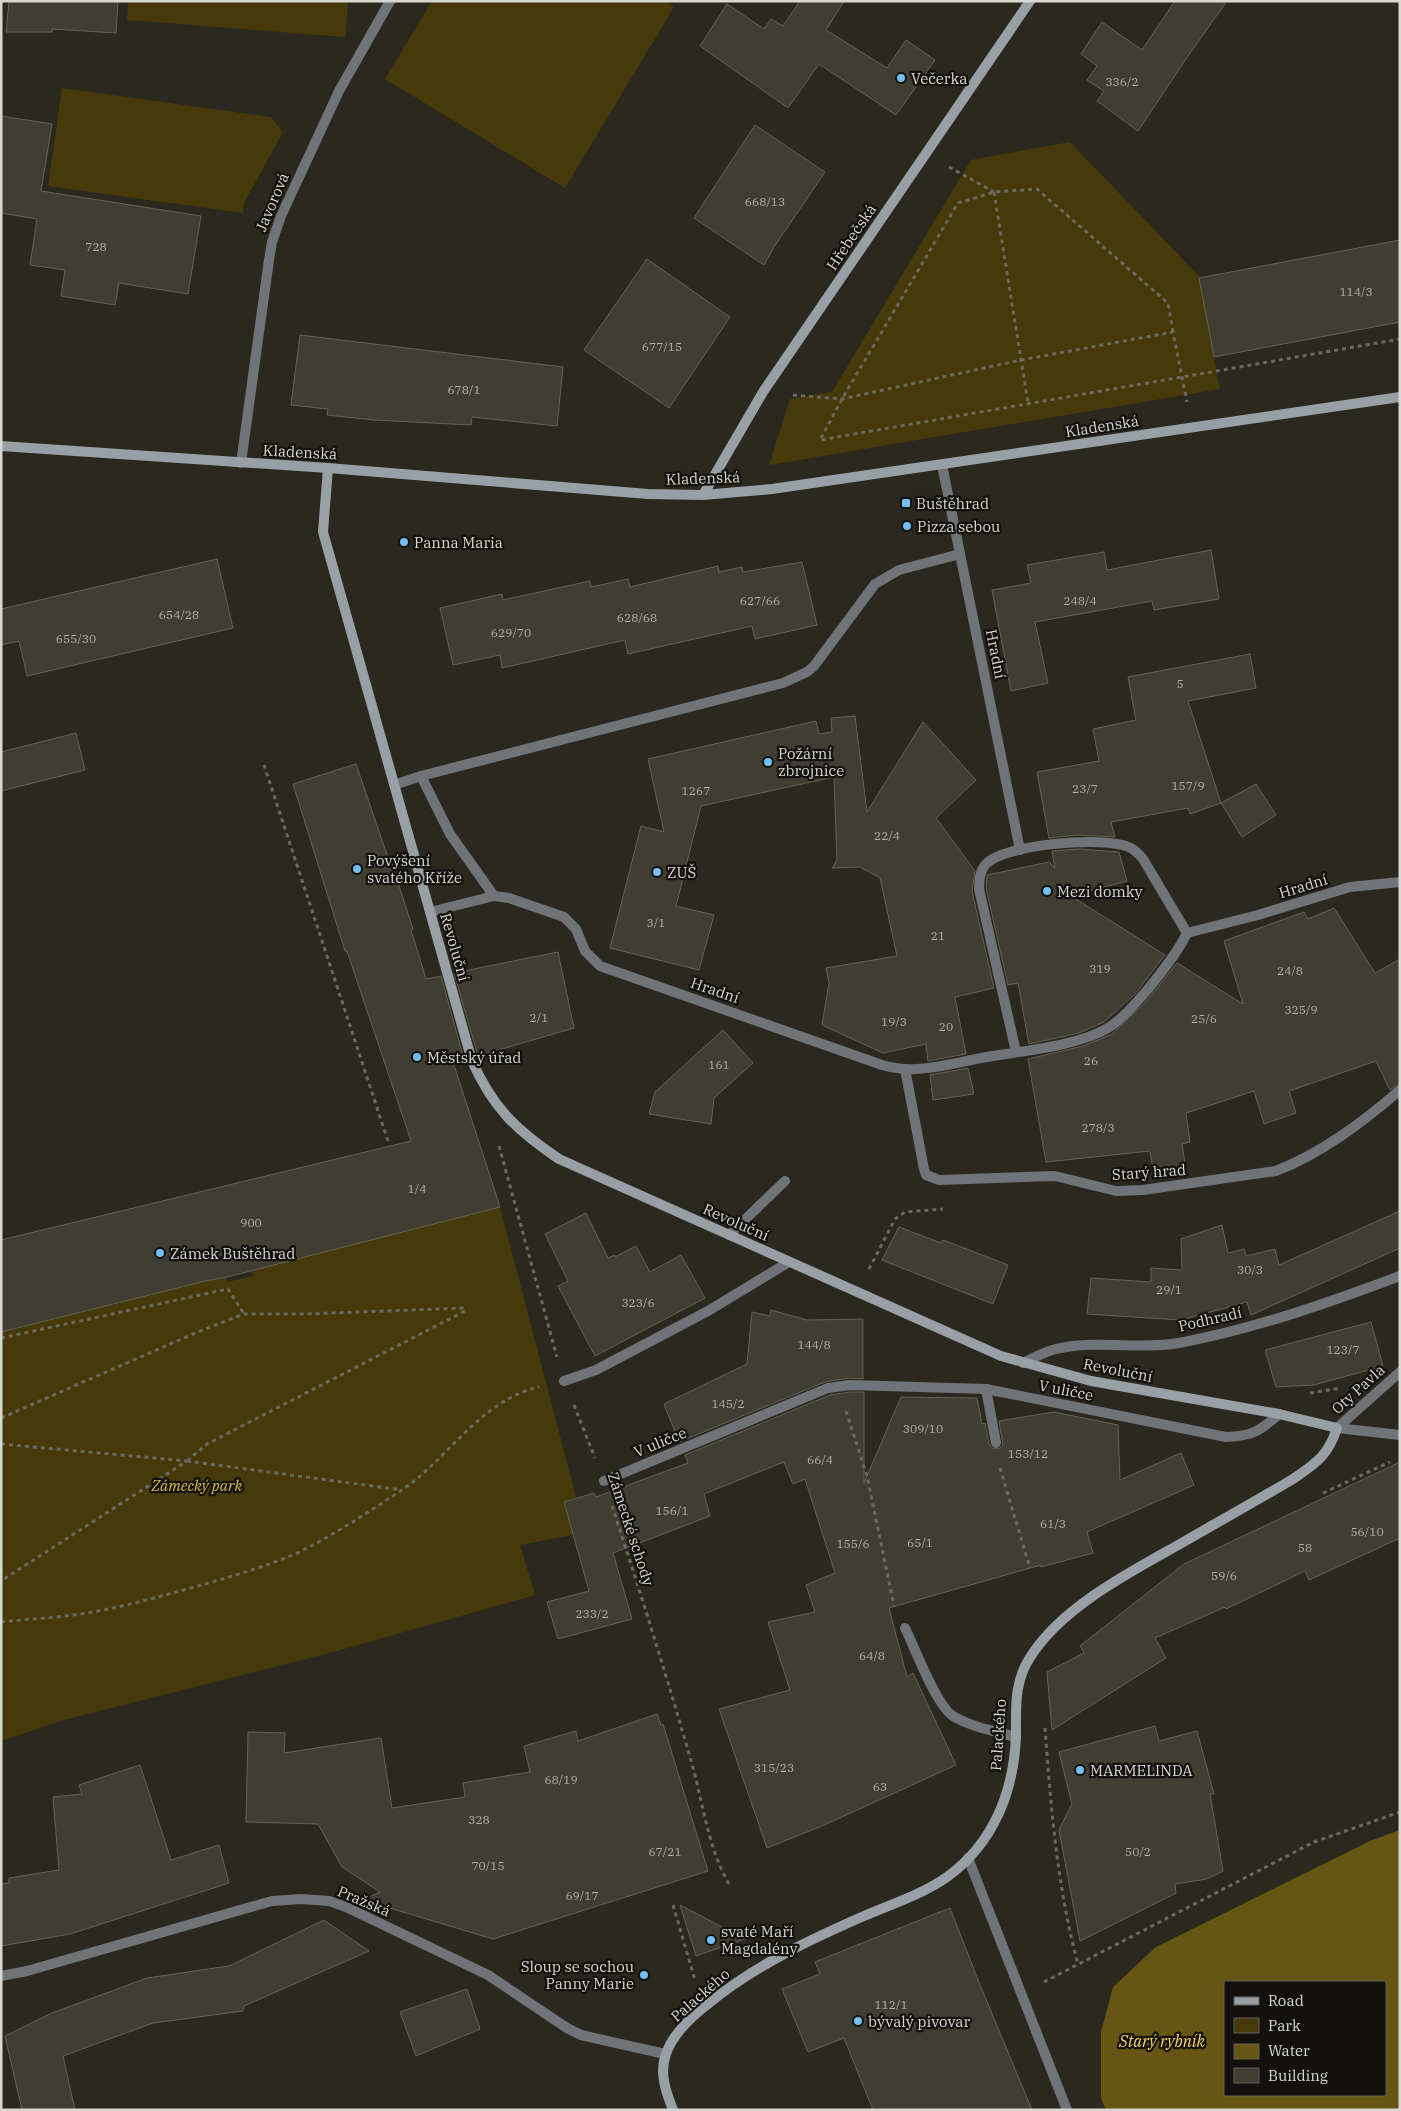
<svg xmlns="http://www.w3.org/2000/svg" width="1401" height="2111" font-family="'IBM Plex Serif',serif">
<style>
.green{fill:#473a0a}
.water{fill:#675513;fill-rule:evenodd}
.building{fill:#403d33;stroke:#656257}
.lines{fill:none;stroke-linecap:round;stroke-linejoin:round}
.path{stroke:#6b6961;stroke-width:3;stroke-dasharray:4 4;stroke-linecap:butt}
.lane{stroke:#707478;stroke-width:10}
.street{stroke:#707478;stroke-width:10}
.secondary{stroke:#98a0a5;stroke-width:10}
.poi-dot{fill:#74c0f6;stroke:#12110d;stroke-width:2}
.labels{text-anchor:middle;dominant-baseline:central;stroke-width:4.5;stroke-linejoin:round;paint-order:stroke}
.number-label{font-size:12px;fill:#b2b0a9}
.poi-label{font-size:15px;fill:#d8d7d0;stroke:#12110d;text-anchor:start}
.street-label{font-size:15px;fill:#d8d7d0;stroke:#12110d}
.park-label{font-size:15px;font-style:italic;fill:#dcbc49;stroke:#12110d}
.water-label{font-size:16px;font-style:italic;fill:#f8d767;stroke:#12110d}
</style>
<rect width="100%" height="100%" fill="#2b281f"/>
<g class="green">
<path d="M128 1H348L345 37 127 20Z"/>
<path d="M432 1H665L674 7 565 188 385 79Z"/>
<path d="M62 88 271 117 283 132 244 203 243 213 48 186Z"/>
<path d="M1070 142 1199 276 1220 389 769 465 790 399 832 392 971 160Z"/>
<path d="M500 1207 576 1497 564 1502 573 1535 520 1545 535 1595 337 1651 60 1721 1 1741V1332L205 1281 227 1276V1282L254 1276 251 1271 276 1263Z"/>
</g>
<path class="water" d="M1400 1830V2110H1106L1101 2098V2032L1113 1987 1156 1947 1370 1841ZM1225 1982H1385V2095H1225Z"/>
<g class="building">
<path d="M9 1H118L116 33 52 29V32H6Z"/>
<path d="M800 1H844L826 30 887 68 906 40 935 60 896 115 819 64 788 108 700 46 727 4 764 29 771 19 783 26Z"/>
<path d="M1175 1H1227L1188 56 1138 131 1097 101 1104 91 1087 80 1097 66 1081 54 1102 22 1142 50Z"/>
<path d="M1 116 52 124 41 191 201 216 188 294 119 283 115 305 61 296 65 270 30 265 37 219 1 213Z"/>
<path d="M755 125 825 172 774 247 764 265 694 218Z"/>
<path d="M1400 240V322L1214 357 1199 278Z"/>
<path d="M647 259 730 317 669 408 584 350Z"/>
<path d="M300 335 563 367 557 426 472 417 471 425 374 420 327 415 328 409 291 405Z"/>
<path d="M1211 550 1219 599 1154 610 1152 601 1035 622 1048 683 1011 691 992 590 1031 583 1027 565 1104 552 1107 570Z"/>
<path d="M217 559 233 628 27 676 19 641 1 645V609Z"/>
<path d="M802 562 817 625 755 639 752 626 628 654 625 640 502 668 500 655 453 665 440 608 502 594 503 600 590 581 591 587 628 579 630 587 718 566 719 572 742 567 743 572Z"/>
<path d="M1250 654 1256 688 1188 701 1221 803 1190 814 1188 808 1111 822 1115 837 1077 835 1049 838 1037 772 1099 761 1093 729 1136 720 1128 677Z"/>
<path d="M855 716 867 812 923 722 976 780 936 818 975 871 972 891 994 988 955 997 966 1054 928 1061 926 1044 883 1053 822 1025 829 983 826 968 897 956 880 878 860 867 832 868 837 860 834 777 701 806 676 906 714 915 699 970 610 948 641 826 664 832 648 759 816 721 819 734 832 732 831 718Z"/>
<path d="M76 733 85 770 1 791V752Z"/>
<path d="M356 764 388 858H390L413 929 411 930 426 979 441 976 464 1059 453 1062 500 1207 227 1277 205 1281 1 1332V1240L411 1141 347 951H345L293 784Z"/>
<path d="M1256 784 1276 815 1242 837 1221 803Z"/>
<path d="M1078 849 1119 852 1127 881 1071 896 1165 955 1135 994 1104 1022 1079 1033 1029 1044 1018 983 1008 985 986 888 987 877V875L1049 862 1055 868 1052 851Z"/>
<path d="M1334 908 1375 973 1400 959V1083L1390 1090 1376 1061 1289 1091 1296 1113 1264 1124 1254 1091 1186 1113 1190 1142 1182 1144 1186 1170 1154 1175 1150 1151 1046 1162 1028 1059 1083 1046 1112 1034 1145 1003 1177 963 1243 1004 1224 941 1304 912 1308 919Z"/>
<path d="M558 952 574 1028 478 1056 454 973Z"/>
<path d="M723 1030 753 1063 714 1098 711 1124 649 1114 655 1092Z"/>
<path d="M968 1068 974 1094 933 1100 930 1075Z"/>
<path d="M1400 1211V1248L1251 1315 1247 1302 1181 1320 1087 1314 1091 1278 1151 1282V1268L1182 1270 1181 1239 1222 1225 1228 1253 1244 1249 1246 1256 1275 1249 1279 1265Z"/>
<path d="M586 1213 608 1258 615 1255V1257L636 1246 650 1272 681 1255 705 1298 595 1356 558 1286 568 1281 545 1234Z"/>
<path d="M899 1227 941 1243 943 1240 1008 1265 993 1304 882 1260Z"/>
<path d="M771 1310 807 1320 863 1319V1379L849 1378 825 1382 679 1442 664 1404 747 1364 752 1312 770 1316Z"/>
<path d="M1371 1322 1383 1366 1314 1385 1276 1387 1265 1350Z"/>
<path d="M850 1392H864V1483L901 1397 977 1398 982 1424 985 1423 989 1444 993 1449 1000 1448 1003 1445 999 1421 1054 1412 1118 1425 1120 1480 1181 1453 1194 1485 1087 1532 1093 1553 1041 1567V1565L889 1608 907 1677 913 1673 956 1765 822 1826 767 1848 719 1709 790 1690 768 1622 815 1612 806 1585 835 1573 805 1479 793 1484 784 1462 704 1494 710 1516 613 1553 632 1619 558 1639 547 1602 589 1591 564 1502 594 1493 596 1497 688 1463 685 1455 830 1395Z"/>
<path d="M1400 1462V1538L1309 1580 1305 1571 1226 1609 1225 1607 1155 1638 1166 1658 1052 1730 1047 1672 1084 1653 1080 1646 1184 1564Z"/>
<path d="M657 1714 661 1725 663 1724 708 1871 493 1939 363 1900 380 1892 342 1867 318 1824 246 1822 248 1732 285 1733 284 1753 381 1738 392 1808 465 1797 463 1783 530 1772 524 1746 576 1731 578 1741Z"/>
<path d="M1155 1726 1159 1741 1197 1731 1214 1794H1210L1223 1871 1207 1879 1175 1884 1176 1893 1080 1941 1059 1830 1072 1804 1059 1752Z"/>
<path d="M140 1765 171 1860 219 1845 229 1883 70 1934 1 1946V1884L9 1883V1878L59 1870 53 1797 82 1794 79 1785Z"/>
<path d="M680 1905 745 1939 696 1956Z"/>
<path d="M950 1908 978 1980 1032 2110H873L844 2038 808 2052 782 1989 820 1974 815 1962Z"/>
<path d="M324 1920 369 1951 244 2006 243 2011 153 2023 63 2056 75 2110H22L5 2036 52 2013 147 1978 229 1966Z"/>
<path d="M467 1989 480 2029 416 2056 400 2012Z"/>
</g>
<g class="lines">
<g class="path">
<path d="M949 167 994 192"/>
<path d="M994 192 1028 403"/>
<path d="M1173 332 1168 303 1037 189 994 192 958 203 842 399 820 440 1400 339"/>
<path d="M793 395 842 399 1021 360 1173 332 1187 402"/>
<path d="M264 765 388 1141"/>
<path d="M499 1146 557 1357"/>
<path d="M869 1269 895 1219 905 1212 943 1209"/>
<path d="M1 1338 228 1289 244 1314"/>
<path d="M1310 1393 1341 1388"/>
<path d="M574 1405 595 1458"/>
<path d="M846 1411 867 1476 894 1606"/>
<path d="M1 1418 200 1331 244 1314H306L464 1308 465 1311 207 1444 187 1461"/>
<path d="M1 1444 187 1461 1 1581"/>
<path d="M187 1461 402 1490"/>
<path d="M1000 1468 1030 1568"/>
<path d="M1323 1493 1390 1462"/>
<path d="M612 1506C640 1591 667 1677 692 1764 703 1803 708 1848 729 1884"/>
<path d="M1 1622C27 1619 54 1618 80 1614 114 1609 147 1600 180 1591 219 1580 257 1570 295 1554 331 1537 365 1514 399 1492 447 1461 480 1400 539 1387"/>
<path d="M1045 1728C1051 1807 1057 1887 1078 1964"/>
<path d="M673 1905 695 1980"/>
<path d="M1044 1982 1314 1842 1400 1812"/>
</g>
<g class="lane">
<path d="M421 776 450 834 494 896"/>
<path d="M394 785 421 776 783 683 807 672 814 666 875 584 899 570 960 554"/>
<path d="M729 1235 785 1181"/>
<path d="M986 1389 996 1443"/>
<path d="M604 1481 828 1388 850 1385 986 1389 1226 1437C1253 1436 1260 1431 1279 1414"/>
<path d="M905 1628C915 1648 936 1705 953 1716 971 1727 995 1731 1016 1737"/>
</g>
<g class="street">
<path d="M241 463 269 260 272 242 281 216 339 91 390 1"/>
<path d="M942 465 1020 850"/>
<path d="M430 912 494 896 509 898 564 917 576 929 585 951 600 966 882 1065C893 1068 904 1070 916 1069 939 1068 963 1061 987 1057 1022 1051 1078 1046 1108 1028 1131 1014 1175 958 1187 933"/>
<path d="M1016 1052 979 889C979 881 980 870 986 864 1005 844 1103 836 1129 847 1135 850 1139 854 1143 859L1187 933 1258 915 1350 887 1400 882"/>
<path d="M905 1069 924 1169 926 1175 939 1180 1055 1176 1116 1191 1143 1190 1276 1171C1322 1153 1363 1122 1400 1090"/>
<path d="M1023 1363C1035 1357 1047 1350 1061 1348 1100 1340 1140 1350 1179 1343 1254 1329 1328 1303 1400 1276"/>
<path d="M564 1381 596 1370 708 1311 789 1262"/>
<path d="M1337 1428 1400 1372"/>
<path d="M1337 1428 1400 1435"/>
<path d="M968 1858 1067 2110"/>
<path d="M1 1976 27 1971 272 1901 301 1899 329 1901 346 1907 488 1975 567 2028 581 2035 665 2054"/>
</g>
<g class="secondary">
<path d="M1 446 328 468 648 494 703 495 772 489 1400 397"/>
<path d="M328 468 323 532 472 1061C493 1108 516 1130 559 1159L1001 1356 1091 1381 1279 1414 1337 1428C1328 1456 1316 1463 1293 1479 1256 1501 1218 1522 1180 1544 1130 1572 1062 1607 1031 1656 1014 1681 1016 1706 1016 1735 1014 1791 994 1843 947 1877 923 1894 892 1904 864 1916 809 1940 756 1965 709 2003 692 2016 673 2033 666 2054 659 2073 666 2092 673 2110"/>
<path d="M703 495 763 392 1030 1"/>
</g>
</g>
<g class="poi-dot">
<circle cx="901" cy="78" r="5"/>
<rect x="901" y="498" width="10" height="10" rx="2.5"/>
<circle cx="907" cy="526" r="5"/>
<circle cx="404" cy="542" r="5"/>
<circle cx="768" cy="762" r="5"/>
<circle cx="357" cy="869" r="5"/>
<circle cx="657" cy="872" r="5"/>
<circle cx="1047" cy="891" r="5"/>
<circle cx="417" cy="1057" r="5"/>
<circle cx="160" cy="1253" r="5"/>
<circle cx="1080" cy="1770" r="5"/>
<circle cx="711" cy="1940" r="5"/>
<circle cx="644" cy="1975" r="5"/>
<circle cx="858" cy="2021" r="5"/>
</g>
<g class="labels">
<g class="number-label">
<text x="1122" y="81">336/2</text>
<text x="765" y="201">668/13</text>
<text x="96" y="246">728</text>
<text x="1356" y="291">114/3</text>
<text x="662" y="346">677/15</text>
<text x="464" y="389">678/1</text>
<text x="760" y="600">627/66</text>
<text x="1080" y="600">248/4</text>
<text x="179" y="614">654/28</text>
<text x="637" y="617">628/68</text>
<text x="511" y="632">629/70</text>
<text x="76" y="638">655/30</text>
<text x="1180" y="683">5</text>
<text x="1188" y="785">157/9</text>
<text x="1085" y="788">23/7</text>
<text x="696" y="790">1267</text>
<text x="887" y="835">22/4</text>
<text x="656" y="922">3/1</text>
<text x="938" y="935">21</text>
<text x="1100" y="968">319</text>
<text x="1290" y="970">24/8</text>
<text x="1301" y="1009">325/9</text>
<text x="539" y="1017">2/1</text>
<text x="1204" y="1018">25/6</text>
<text x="894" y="1021">19/3</text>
<text x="946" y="1026">20</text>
<text x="1091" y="1060">26</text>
<text x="719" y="1064">161</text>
<text x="1098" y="1127">278/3</text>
<text x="417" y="1188">1/4</text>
<text x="251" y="1222">900</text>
<text x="1250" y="1269">30/3</text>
<text x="1169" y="1289">29/1</text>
<text x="638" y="1302">323/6</text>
<text x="814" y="1344">144/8</text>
<text x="1343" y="1349">123/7</text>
<text x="728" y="1403">145/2</text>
<text x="923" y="1428">309/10</text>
<text x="1028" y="1453">153/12</text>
<text x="820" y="1459">66/4</text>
<text x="672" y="1510">156/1</text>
<text x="1053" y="1523">61/3</text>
<text x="1367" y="1531">56/10</text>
<text x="920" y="1542">65/1</text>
<text x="853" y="1543">155/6</text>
<text x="1305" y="1547">58</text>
<text x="1224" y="1575">59/6</text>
<text x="592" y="1613">233/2</text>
<text x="872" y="1655">64/8</text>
<text x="774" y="1767">315/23</text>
<text x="561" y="1779">68/19</text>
<text x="880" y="1786">63</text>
<text x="479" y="1819">328</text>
<text x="665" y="1851">67/21</text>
<text x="1138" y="1851">50/2</text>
<text x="488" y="1865">70/15</text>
<text x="582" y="1895">69/17</text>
<text x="891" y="2004">112/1</text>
</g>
<g class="poi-label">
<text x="911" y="78">Večerka</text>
<text x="916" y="503">Buštěhrad</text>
<text x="917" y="526">Pizza sebou</text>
<text x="414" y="542">Panna Maria</text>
<text x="778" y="753">Požární<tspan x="778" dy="17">zbrojnice</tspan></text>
<text x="367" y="860">Povýšení<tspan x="367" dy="17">svatého Kříže</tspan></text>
<text x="667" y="872">ZUŠ</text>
<text x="1057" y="891">Mezi domky</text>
<text x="427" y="1057">Městský úřad</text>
<text x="170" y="1253">Zámek Buštěhrad</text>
<text x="1090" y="1770">MARMELINDA</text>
<text x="721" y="1931">svaté Maří<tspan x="721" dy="17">Magdalény</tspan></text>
<text x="634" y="1966" text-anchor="end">Sloup se sochou<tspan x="634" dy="17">Panny Marie</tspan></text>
<text x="868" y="2021">bývalý pivovar</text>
</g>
<g class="street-label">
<text transform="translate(272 202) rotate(-67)">Javorová</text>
<text transform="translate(851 237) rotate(-56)">Hřebečská</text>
<text transform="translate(1102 426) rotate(-9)">Kladenská</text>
<text transform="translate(300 452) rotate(3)">Kladenská</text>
<text transform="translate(703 478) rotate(-2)">Kladenská</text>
<text transform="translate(996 654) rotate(79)">Hradní</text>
<text transform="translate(1303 886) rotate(-17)">Hradní</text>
<text transform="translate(455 947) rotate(74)">Revoluční</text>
<text transform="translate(715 990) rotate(19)">Hradní</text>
<text transform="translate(1149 1172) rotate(-4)">Starý hrad</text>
<text transform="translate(736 1222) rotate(24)">Revoluční</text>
<text transform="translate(1210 1319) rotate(-13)">Podhradí</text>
<text transform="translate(1118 1370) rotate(11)">Revoluční</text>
<text transform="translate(1358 1389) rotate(-42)">Oty Pavla</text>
<text transform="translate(1066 1390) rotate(11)">V uličce</text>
<text transform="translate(660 1442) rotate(-22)">V uličce</text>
<text transform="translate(631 1529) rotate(72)">Zámecké schody</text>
<text transform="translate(998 1735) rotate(-86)">Palackého</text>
<text transform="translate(364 1901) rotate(23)">Pražská</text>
<text transform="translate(700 1995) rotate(-41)">Palackého</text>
</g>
<g class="park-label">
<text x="197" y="1485">Zámecký park</text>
</g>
<g class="water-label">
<text x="1162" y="2041">Starý rybník</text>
</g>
</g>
<rect width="1401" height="2111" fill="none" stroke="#d8d7d0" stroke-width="5"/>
<rect x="1224" y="1981" width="162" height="115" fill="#12110d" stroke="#61605b"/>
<rect x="1234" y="1997" width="25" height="8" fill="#98a0a5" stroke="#61605b"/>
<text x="1268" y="2006" font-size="15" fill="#d8d7d0">Road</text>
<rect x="1234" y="2018" width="25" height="15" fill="#473a0a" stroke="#61605b"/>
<text x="1268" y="2031" font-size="15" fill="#d8d7d0">Park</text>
<rect x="1234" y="2044" width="25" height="15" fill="#675513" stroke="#61605b"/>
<text x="1268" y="2056" font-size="15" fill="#d8d7d0">Water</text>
<rect x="1234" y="2068" width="25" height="15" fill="#403d33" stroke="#61605b"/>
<text x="1268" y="2081" font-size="15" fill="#d8d7d0">Building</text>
</svg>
